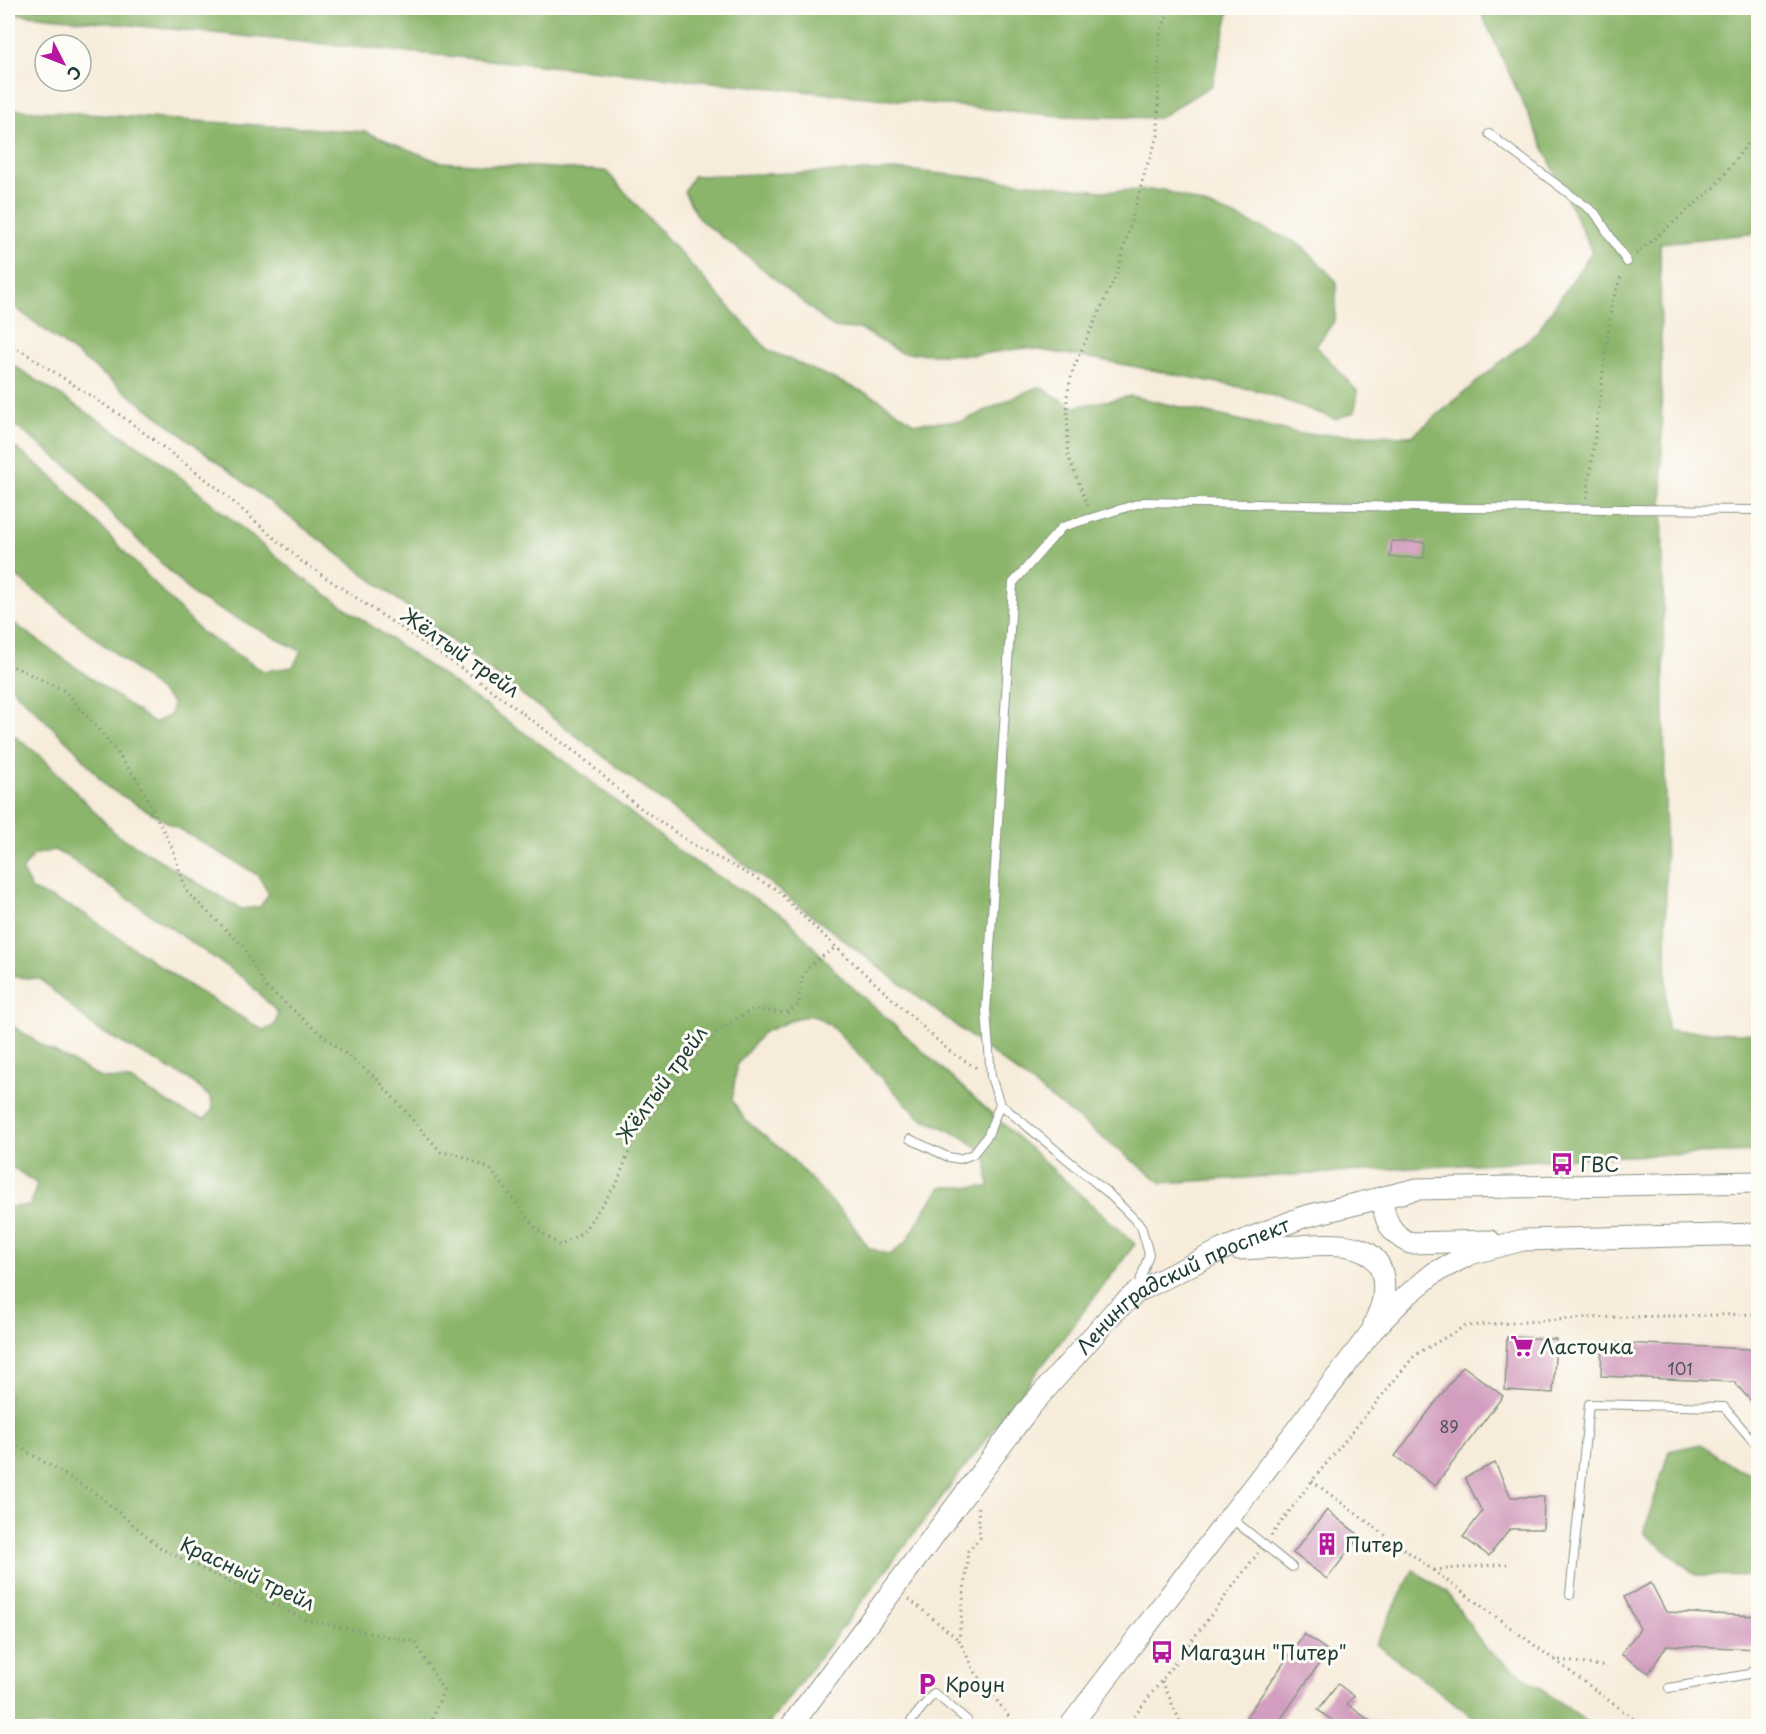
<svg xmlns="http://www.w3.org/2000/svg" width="1766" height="1734" font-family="'Playpen Sans',sans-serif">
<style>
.forest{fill:#8cb56c;stroke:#567950;stroke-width:1.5;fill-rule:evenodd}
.building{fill:#d29dbe}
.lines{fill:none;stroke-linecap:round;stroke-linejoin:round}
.service-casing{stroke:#8b9487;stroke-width:10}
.secondary-casing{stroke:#8b9487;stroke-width:23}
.path{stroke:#8b9487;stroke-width:3;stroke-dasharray:1.5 4.5;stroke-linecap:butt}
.service{stroke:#fff;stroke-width:8}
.secondary{stroke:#fff;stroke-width:21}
.labels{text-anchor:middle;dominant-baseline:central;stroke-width:6;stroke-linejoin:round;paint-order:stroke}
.number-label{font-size:16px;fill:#4c5556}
.street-label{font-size:20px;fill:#1f3d34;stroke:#fdfcf7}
.poi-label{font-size:20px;fill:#1f3d34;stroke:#fdfcf7;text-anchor:start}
</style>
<rect width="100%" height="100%" fill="#fdfcf7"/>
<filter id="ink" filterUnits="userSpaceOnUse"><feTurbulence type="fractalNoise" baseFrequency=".0167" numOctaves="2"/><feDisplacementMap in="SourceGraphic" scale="12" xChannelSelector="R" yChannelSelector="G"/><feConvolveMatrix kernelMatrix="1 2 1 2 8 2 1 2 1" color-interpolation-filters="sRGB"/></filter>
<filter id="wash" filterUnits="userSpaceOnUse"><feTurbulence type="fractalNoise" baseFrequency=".008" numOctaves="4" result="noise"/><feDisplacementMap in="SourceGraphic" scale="24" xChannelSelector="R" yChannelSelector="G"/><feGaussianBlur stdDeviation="1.35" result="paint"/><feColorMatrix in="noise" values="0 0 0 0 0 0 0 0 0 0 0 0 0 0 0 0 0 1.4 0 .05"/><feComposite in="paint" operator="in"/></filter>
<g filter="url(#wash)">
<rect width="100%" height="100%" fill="#f7ecda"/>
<g class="forest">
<path d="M8 8H1230L1212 85 1159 118 1060 116 8 13Z"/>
<path d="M1479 8H1758V233L1660 243 1667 1030 1758 1034V1152L1591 1157 1162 1183 8 302V109L366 132 439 162 606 171 768 350 877 398 914 423 963 421 1039 386 1073 407 1131 396 1302 434 1412 436 1536 333 1592 252Z"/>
<path d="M905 170 1104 191 1164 190 1232 215 1300 244 1337 282 1335 320 1316 346 1357 391 1355 412 1335 419 1260 391 1085 357 1026 348 973 355 901 353 861 329 834 328 752 260 700 220 684 192 693 176Z"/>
<path d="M8 362 156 457 296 573 573 767 685 856 787 918 839 975 1135 1244 767 1726H8V1207L30 1206 37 1184 8 1164V1023L43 1046 101 1078 130 1080 184 1112 205 1119 213 1109 211 1098 189 1079 96 1029 40 979 8 976V731L43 758 116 834 241 909 260 907 269 894 258 875 107 787 78 752 8 684V619L154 723 171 715 172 702 126 662 8 570V442L54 478 201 632 263 671 293 667 301 651 197 598 117 520 75 472 8 420ZM54 850 66 856 246 980 278 1013 275 1025 264 1031 188 985 80 911 32 890 22 871 33 855ZM813 1015 830 1025 919 1117 959 1135 986 1153 989 1187H941L925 1210 907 1241 890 1255 869 1248 849 1220 788 1155 745 1120 732 1100 737 1065 762 1033 797 1018Z"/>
<path d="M1701 1444 1735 1468 1758 1476V1576L1696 1575 1644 1533 1669 1451Z"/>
<path d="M1413 1570 1447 1592 1485 1648 1592 1726H1485L1376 1644Z"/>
</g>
<g id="blocks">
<g class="building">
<path d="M1392 541 1425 542 1424 558 1390 557Z"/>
<path d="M1507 1337 1556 1339 1553 1393 1505 1390Z"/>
<path d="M1602 1342 1749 1349 1758 1359V1409L1734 1382 1601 1376Z"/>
<path d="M1463 1366 1503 1396 1435 1486 1395 1456Z"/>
<path d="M1495 1463 1511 1497H1544L1543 1529H1510L1489 1556 1463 1537 1482 1512 1465 1477Z"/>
<path d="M1327 1510 1360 1536 1327 1579 1293 1553Z"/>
<path d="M1651 1583 1666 1612 1758 1616V1649L1667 1645 1649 1673 1621 1654 1640 1629 1624 1597Z"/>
<path d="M1304 1634 1328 1651 1276 1726H1260L1246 1717Z"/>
<path d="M1338 1684 1354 1696 1347 1704 1377 1726H1340L1318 1710Z"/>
</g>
</g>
</g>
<g filter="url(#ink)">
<use href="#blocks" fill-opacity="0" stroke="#8b9487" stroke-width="1.5"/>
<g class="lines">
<g class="service-casing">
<g id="service">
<path d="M1489 134 1595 213 1627 262"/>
<path d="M1000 1104 1108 1193 1141 1226 1149 1254 1138 1287"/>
<path d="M910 1139 948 1157 960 1159 973 1154 988 1135 1000 1104 991 1077 986 1011 1013 583 1062 527 1144 502 1467 508 1758 510"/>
<path d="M1232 1519 1292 1567"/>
<path d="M1570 1595 1589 1404 1724 1407 1758 1447"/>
<path d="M1669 1688 1749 1674 1758 1665"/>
<path d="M907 1726 934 1693 967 1720 962 1726"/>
</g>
</g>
<g class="secondary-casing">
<g id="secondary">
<path d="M1382 1198C1384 1219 1390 1234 1410 1243L1490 1241"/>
<path d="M1239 1249C1259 1248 1279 1247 1299 1246 1340 1243 1390 1239 1383 1298 1382 1307 1377 1316 1374 1324"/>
<path id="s1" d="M791 1726 1030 1407 1114 1312 1137 1292 1221 1250 1303 1217 1417 1189 1758 1182"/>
<path d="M1070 1726 1372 1331 1405 1297 1434 1273 1470 1254 1523 1240 1758 1234"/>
</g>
</g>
<g class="path">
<path d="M1636 254 1714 188 1758 130"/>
<path d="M8 342 123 417 216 487 301 561 467 672 583 758 635 804 692 844 776 889 811 924 948 1050 978 1069"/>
<path d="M1587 498 1612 302 1622 274"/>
<path d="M1088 506 1068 456 1067 396 1073 369 1117 273 1146 168 1158 136 1159 36 1170 8"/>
<path d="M8 664 65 691 105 737 139 782 173 850 186 891 244 947 265 986 321 1034 377 1079 441 1152 461 1155 491 1170 535 1227 560 1246 583 1232 617 1183 633 1141 686 1069 720 1029 753 1009 786 1013 799 1005C800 968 807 967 836 947"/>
<path d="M8 1440 98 1495 162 1549 306 1620 415 1642 443 1690 430 1726"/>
<path d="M1312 1481 1553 1659 1607 1667"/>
<path d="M978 1507 980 1538 968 1551 959 1640 975 1672 1016 1726"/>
<path d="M1271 1536 1312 1481 1415 1355 1465 1326 1585 1318 1758 1314"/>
<path d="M1434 1570 1507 1564"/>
<path d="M909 1599 959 1640"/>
<path d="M1555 1660 1643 1726"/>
<path d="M1162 1681 1182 1726"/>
<path d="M1127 1726 1258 1553"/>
</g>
<use href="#service" class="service"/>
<use href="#secondary" class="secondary"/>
</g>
</g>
<defs>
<g id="bus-bare" transform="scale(1.8)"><path d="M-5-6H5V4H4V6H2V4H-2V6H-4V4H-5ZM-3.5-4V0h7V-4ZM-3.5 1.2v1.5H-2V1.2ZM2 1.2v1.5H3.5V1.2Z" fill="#b5179e" stroke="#fdfcf7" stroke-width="2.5" paint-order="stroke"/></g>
<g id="supermarket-bare" transform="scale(1.8)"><path d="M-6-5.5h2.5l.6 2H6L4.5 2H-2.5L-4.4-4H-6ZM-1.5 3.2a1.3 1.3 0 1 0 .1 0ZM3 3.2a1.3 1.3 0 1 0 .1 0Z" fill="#b5179e" stroke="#fdfcf7" stroke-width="2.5" paint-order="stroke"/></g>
<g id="building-bare" transform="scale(1.8)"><path d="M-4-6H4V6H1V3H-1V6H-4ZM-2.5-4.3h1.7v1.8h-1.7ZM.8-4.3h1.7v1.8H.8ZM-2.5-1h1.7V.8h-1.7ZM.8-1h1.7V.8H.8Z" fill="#b5179e" stroke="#fdfcf7" stroke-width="2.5" paint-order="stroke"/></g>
<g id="parking-bare" transform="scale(1.8)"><path d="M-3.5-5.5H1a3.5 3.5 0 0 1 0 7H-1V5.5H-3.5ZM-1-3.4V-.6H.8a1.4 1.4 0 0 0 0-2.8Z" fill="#b5179e" stroke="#fdfcf7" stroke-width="2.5" paint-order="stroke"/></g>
</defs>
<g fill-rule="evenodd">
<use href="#bus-bare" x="1562" y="1164"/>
<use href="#supermarket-bare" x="1522" y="1346"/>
<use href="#building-bare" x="1327" y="1544"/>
<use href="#bus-bare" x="1162" y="1652"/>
<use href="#parking-bare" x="927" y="1684"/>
</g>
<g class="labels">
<g class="number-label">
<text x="1680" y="1368">101</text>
<text x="1449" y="1426">89</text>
</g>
<g class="street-label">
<text transform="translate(461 652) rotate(35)">Жёлтый трейл</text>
<text transform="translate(661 1084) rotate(-54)">Жёлтый трейл</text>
<text stroke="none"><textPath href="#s1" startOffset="598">Ленинградский проспект</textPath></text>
<text transform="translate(248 1573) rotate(25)">Красный трейл</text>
</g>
<g class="poi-label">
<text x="1580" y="1164">ГВС</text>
<text x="1540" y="1346">Ласточка</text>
<text x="1345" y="1544">Питер</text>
<text x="1180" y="1652">Магазин "Питер"</text>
<text x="945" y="1684">Кроун</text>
</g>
</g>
<rect width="1766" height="1734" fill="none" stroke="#fdfcf7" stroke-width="30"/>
<g transform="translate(63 63) rotate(132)"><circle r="28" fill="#fdfcf7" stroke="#a4b0a9" stroke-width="1.5"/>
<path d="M0-4.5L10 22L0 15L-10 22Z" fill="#b5179e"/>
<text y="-9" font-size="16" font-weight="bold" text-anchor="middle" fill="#1f3d34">С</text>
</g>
</svg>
